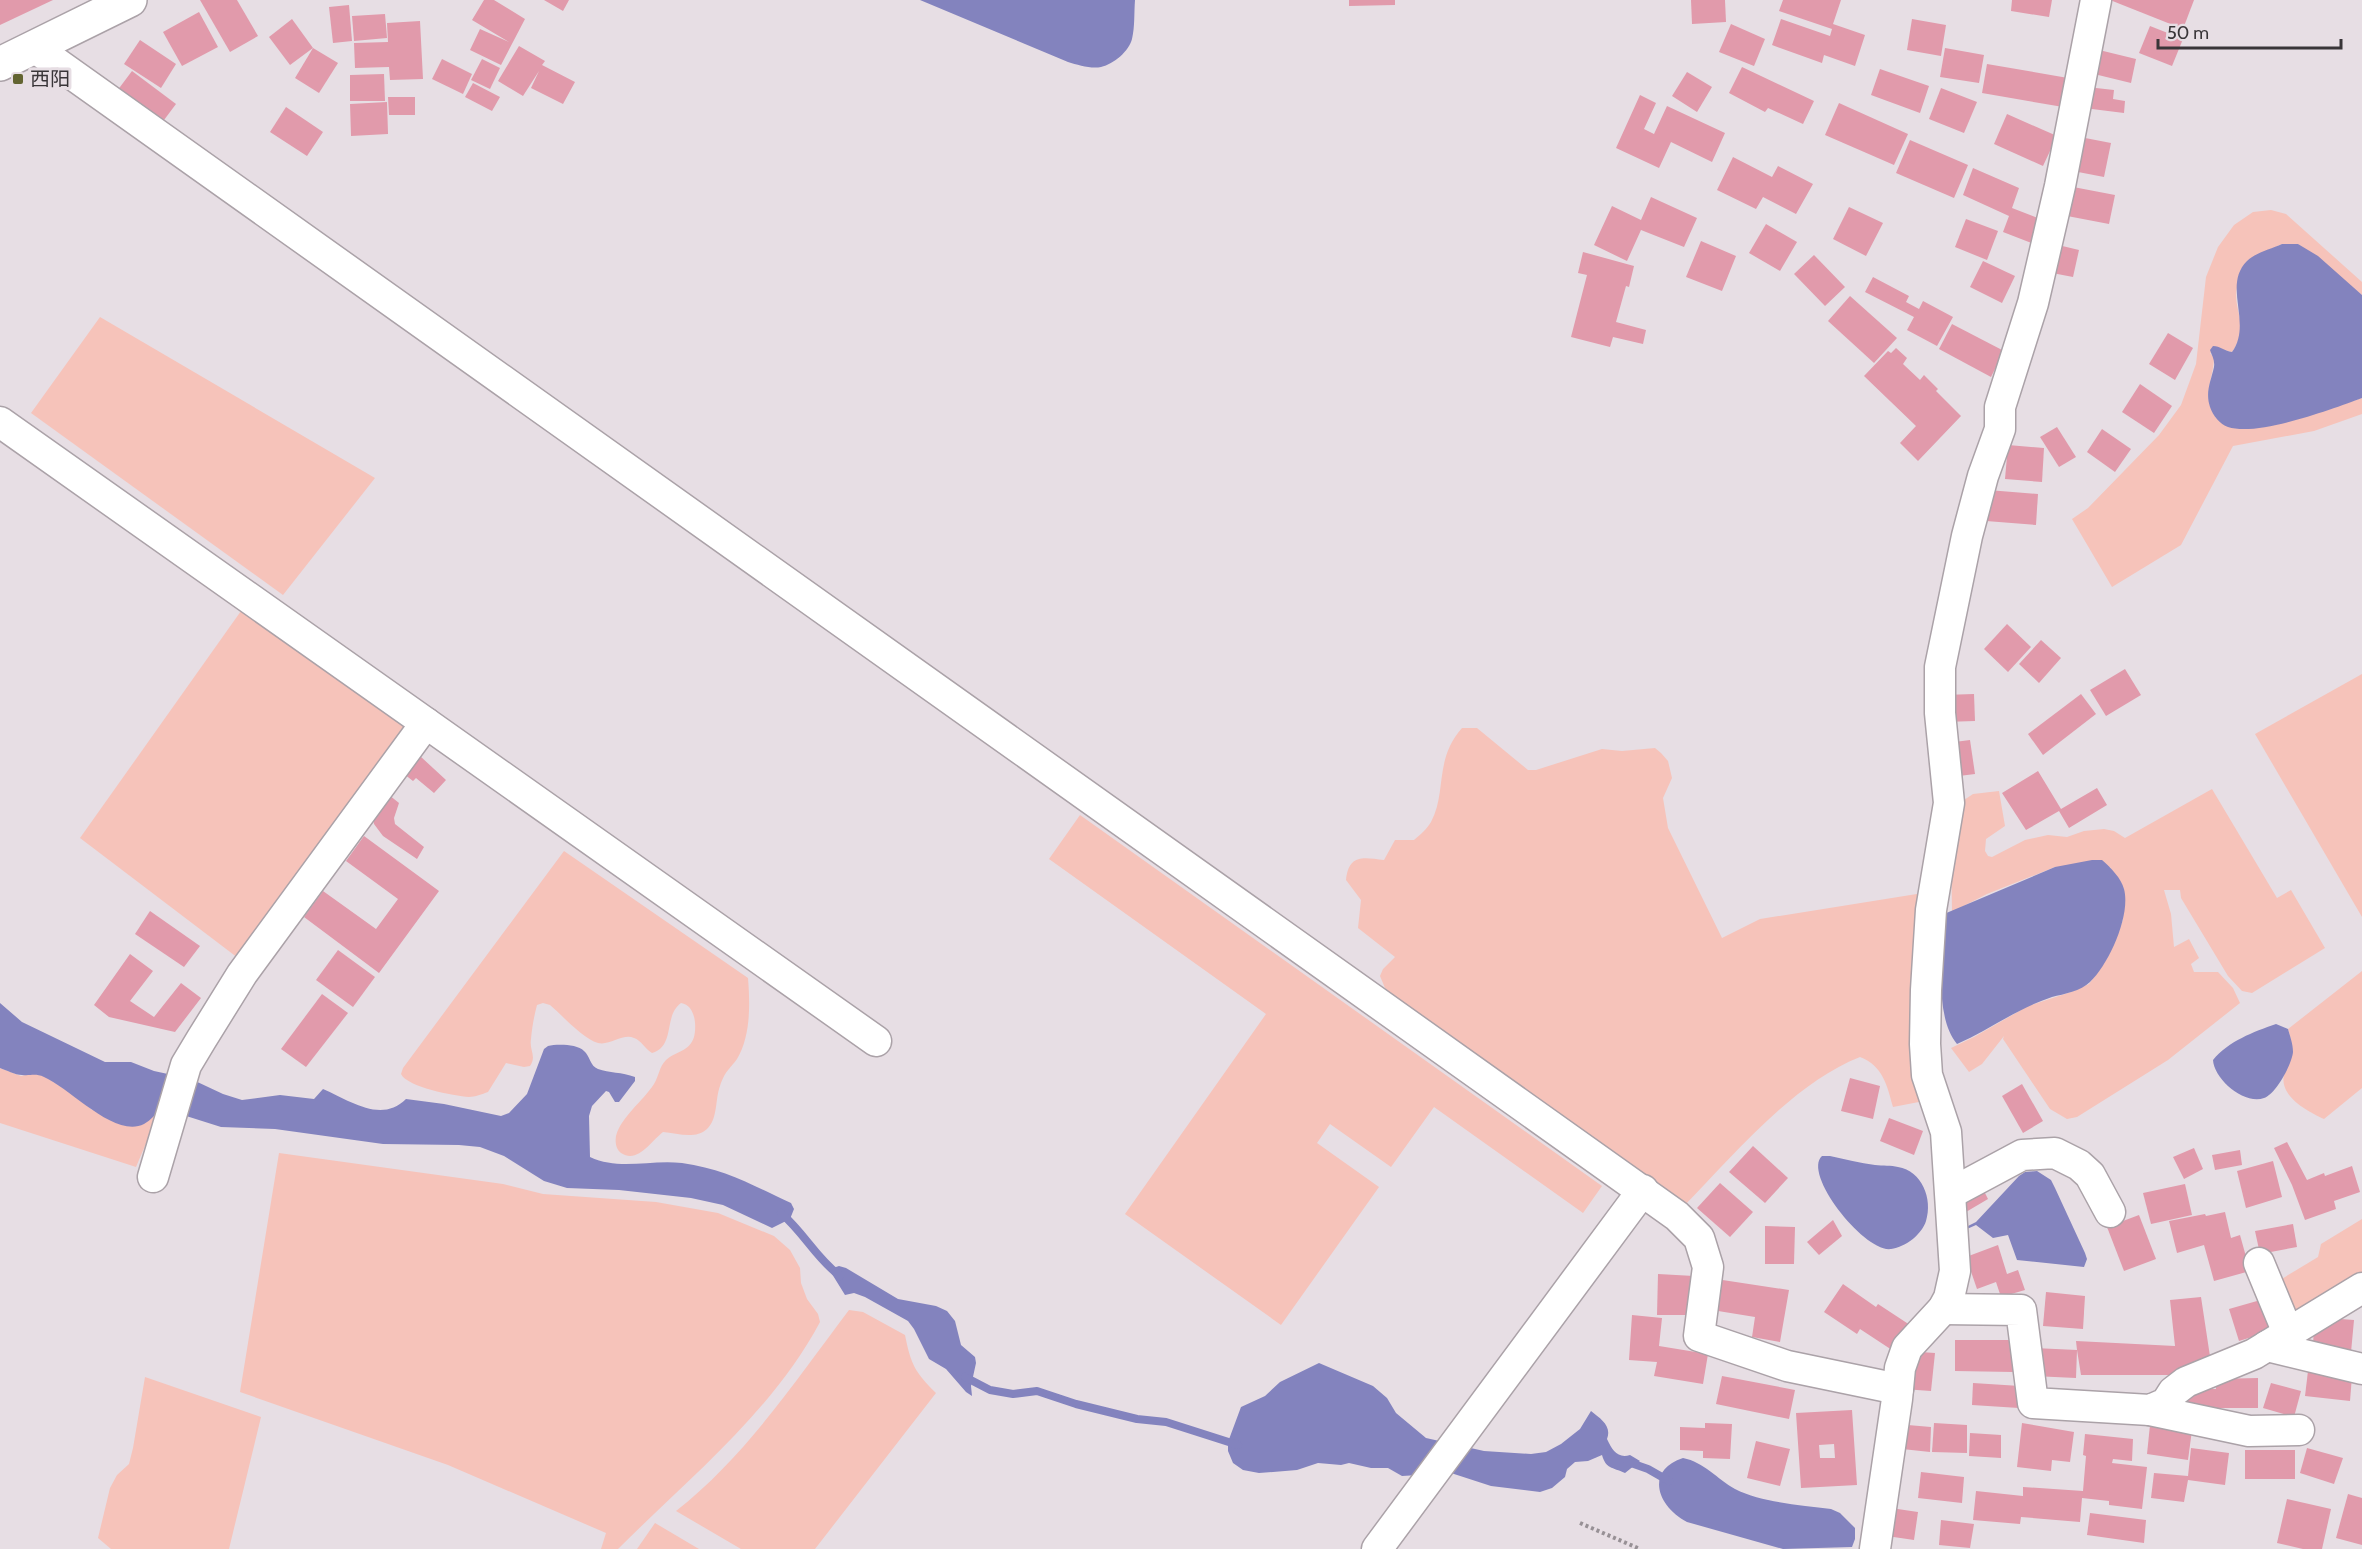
<svg xmlns="http://www.w3.org/2000/svg" width="2362" height="1549" font-family="Cabin,'Noto Sans SC',sans-serif">
<style>
.green{fill:#f6c3ba}
.water{fill:#8383be}
.lines{fill:none;stroke-linecap:round;stroke-linejoin:round}
.stream{stroke:#8383be;stroke-width:8}
.building{fill:#e19aab;fill-rule:evenodd}
.minor-casing{stroke:#aba2a8;stroke-width:33}
.major-casing{stroke:#aba2a8;stroke-width:36}
.path{stroke:#979095;stroke-width:4;stroke-dasharray:3 3;stroke-linecap:butt}
.minor{stroke:#fff;stroke-width:30}
.major{stroke:#fff;stroke-width:33}
.poi-dot{fill:#636431;stroke:#e7dee4;stroke-width:2}
.labels{text-anchor:middle;dominant-baseline:central;stroke-width:6;stroke-linejoin:round;paint-order:stroke}
.poi-label{font-size:20px;fill:#393538;stroke:#e7dee4;text-anchor:start}
</style>
<rect width="100%" height="100%" fill="#e7dee4"/>
<g class="green">
<path d="M2271 210 2286 214 2362 282V295L2298 244H2282L2248 260C2244 268 2239 278 2237 287 2232 311 2251 324 2232 352L2224 350 2210 353 2214 358C2213 382 2201 395 2216 418L2290 421 2362 398V414L2314 431 2233 446 2181 545 2112 587 2072 519 2088 508 2159 435 2181 405 2196 364 2206 277 2218 247 2234 225 2253 212Z"/>
<path d="M100 317 375 478 283 595 31 413Z"/>
<path d="M241 611 407 726 238 958 80 838Z"/>
<path d="M2362 674V917L2255 734Z"/>
<path d="M1462 728H1477L1528 770H1536L1602 749 1622 751 1655 748 1661 753 1668 761 1672 778 1663 798 1668 828 1722 938 1760 919 1923 893 1924 1101 1893 1107C1887 1085 1883 1066 1860 1057 1793 1083 1733 1156 1683 1207L1396 998 1385 988 1380 976 1383 969 1395 957 1358 928 1361 900 1346 880C1349 853 1364 858 1384 860L1395 840H1414C1420 835 1427 829 1431 822 1447 792 1434 759 1462 728Z"/>
<path d="M2212 789 2277 898 2291 890 2325 948 2252 993 2242 991 2228 976 2181 898 2180 890H2164L2171 914 2174 947 2189 939 2199 958 2191 964 2194 972H2218L2233 988 2240 1003 2168 1060 2077 1117 2067 1119 2050 1109 2003 1039 2004 1036 1982 1064 1969 1072 1951 1048 1974 1037 2028 1006 2071 992 2089 984 2108 957 2123 920 2124 889 2110 867H2055L1987 894 1952 912 1951 848 1958 804 1973 794 1999 791 2005 826 1986 839 1985 851 1988 856 1992 857 2025 840 2048 835 2067 837 2084 831 2104 829 2114 831 2125 838Z"/>
<path d="M1080 815 1602 1186 1583 1213 1434 1107 1391 1167 1330 1124 1317 1143 1379 1187 1281 1325 1125 1214 1266 1014 1049 859Z"/>
<path d="M564 851 748 978C750 1003 751 1036 737 1059 729 1070 725 1071 720 1086 715 1099 718 1119 707 1129 695 1140 677 1133 663 1132 651 1141 638 1164 621 1153 616 1149 615 1143 616 1136 621 1117 643 1101 654 1084 659 1076 659 1067 666 1060 676 1051 689 1052 694 1037 697 1025 695 1005 681 1003 663 1016 676 1046 652 1053 645 1049 641 1040 634 1038 623 1033 610 1046 598 1043 583 1039 562 1015 550 1005L543 1003 537 1005C534 1016 532 1028 531 1039 529 1050 537 1056 530 1066L524 1067 506 1063 488 1092C482 1094 475 1097 469 1097 454 1096 407 1087 401 1074L403 1068Z"/>
<path d="M2362 971V1088L2324 1119C2307 1111 2276 1095 2285 1071 2292 1053 2294 1048 2288 1029Z"/>
<path d="M0 1068 21 1076 36 1073 46 1077 80 1099 92 1110 161 1108 136 1167 0 1123Z"/>
<path d="M279 1153 503 1184 543 1194 656 1202 718 1213 774 1236 790 1250 800 1268 801 1283 807 1299 818 1314 820 1322C772 1412 689 1478 618 1549H601L606 1533 448 1465 240 1392Z"/>
<path d="M2362 1219V1277L2298 1318 2275 1283 2318 1257 2321 1244Z"/>
<path d="M849 1310 863 1312 905 1335C911 1365 915 1372 936 1393L815 1549H741L676 1511C746 1456 796 1380 849 1310Z"/>
<path d="M145 1377 261 1417 229 1549H111L98 1538 110 1488 117 1475 129 1464 133 1448Z"/>
<path d="M655 1523 699 1549H637Z"/>
</g>
<g class="water">
<path d="M920 0H1135C1134 12 1135 27 1132 39 1129 51 1114 64 1101 67 1091 69 1078 65 1068 62Z"/>
<path d="M2282 244H2298L2318 256 2362 295V398C2332 409 2258 437 2228 427 2220 424 2213 416 2210 407 2205 392 2211 381 2214 367 2215 360 2212 356 2210 350L2213 346C2220 346 2225 351 2232 352 2253 323 2222 286 2247 261 2255 253 2271 249 2282 244Z"/>
<path d="M2092 860H2102C2111 868 2121 878 2124 889 2131 915 2109 964 2090 982 2081 991 2064 994 2052 997 2018 1008 1989 1030 1957 1044 1933 1015 1943 951 1944 914L2055 867Z"/>
<path d="M0 1003 22 1022 105 1062H131L154 1071 191 1079 223 1094 242 1100 280 1095 314 1099 323 1089C349 1100 381 1124 406 1099L444 1104 501 1116 509 1113 527 1094 544 1049 548 1046C557 1044 577 1044 584 1051 590 1056 590 1066 598 1069 609 1073 622 1072 635 1077V1081L619 1102H615L609 1092 606 1091 592 1106 589 1116 590 1157C620 1171 651 1159 682 1163 725 1169 752 1185 791 1203L794 1209 790 1219 772 1228 723 1205 691 1198 619 1190 567 1188 544 1181 504 1156 480 1147 459 1145 383 1144 275 1129 221 1127 161 1108C156 1114 151 1120 144 1124 115 1139 70 1088 44 1077 35 1073 31 1076 22 1075 15 1075 6 1070 0 1068Z"/>
<path d="M2276 1024 2288 1029C2290 1036 2293 1044 2293 1052 2292 1064 2276 1094 2264 1098 2244 1105 2214 1079 2213 1060 2229 1041 2253 1032 2276 1024Z"/>
<path d="M1822 1156H1830C1845 1159 1860 1163 1875 1165 1883 1166 1891 1165 1898 1167 1922 1171 1933 1199 1926 1221 1922 1234 1906 1247 1891 1249 1865 1253 1802 1174 1822 1156Z"/>
<path d="M2037 1171 2051 1180 2055 1188 2085 1253 2087 1259 2084 1267 2017 1260 2008 1235 1993 1238 1976 1225 1967 1229 1968 1226 1976 1222 2019 1176 2025 1172Z"/>
<path d="M839 1266 846 1268 898 1299 936 1306 947 1311 955 1321 961 1345 975 1357 976 1363 971 1386 972 1396 966 1392 946 1369 929 1359 914 1329 908 1321 865 1297 854 1293 845 1295 832 1274 833 1268Z"/>
<path d="M1319 1363 1373 1386 1387 1398 1396 1413 1426 1438 1484 1451 1531 1454 1546 1452 1561 1444 1580 1429 1591 1411C1601 1419 1612 1426 1607 1439 1612 1450 1618 1459 1630 1455L1640 1461 1625 1473C1612 1467 1606 1469 1602 1455L1588 1461 1575 1462 1567 1469 1565 1477 1552 1488 1540 1492 1491 1486 1451 1473 1402 1476 1388 1468H1371L1349 1463 1341 1465 1318 1463 1297 1470 1259 1473 1243 1470 1233 1463 1228 1451V1442L1241 1407 1265 1396 1280 1382Z"/>
<path d="M1683 1458C1704 1462 1717 1479 1735 1489 1763 1503 1801 1505 1831 1509L1840 1513 1855 1528V1539L1852 1547 1783 1549 1687 1522C1658 1507 1644 1471 1683 1458Z"/>
</g>
<g class="lines">
<g class="stream">
<path d="M781 1213C805 1234 816 1258 840 1276"/>
<path d="M965 1377 990 1390 1013 1394 1037 1391 1076 1404 1137 1419 1166 1422 1238 1445"/>
<path d="M1628 1462 1648 1469 1669 1481"/>
</g>
</g>
<g class="building">
<path d="M0 0H53L0 25Z"/>
<path d="M200 0H237L258 36 230 52Z"/>
<path d="M484 0H494L525 19 501 65 470 50 480 29 509 42 472 20Z"/>
<path d="M544 0H569L563 11Z"/>
<path d="M1349 0H1395V5L1349 6Z"/>
<path d="M1691 0H1725L1726 22 1692 24Z"/>
<path d="M1783 0H1841L1833 24 1865 35 1855 66 1824 55 1822 63 1772 45 1781 19 1830 36 1832 29 1779 11Z"/>
<path d="M2012 0H2052L2049 17 2011 11Z"/>
<path d="M2110 0H2194L2183 29Z"/>
<path d="M349 5 352 41 333 43 329 7Z"/>
<path d="M199 12 218 47 182 66 163 32Z"/>
<path d="M385 14 387 38 354 41 352 16Z"/>
<path d="M292 19 313 48 290 65 269 37Z"/>
<path d="M1912 19 1946 25 1941 56 1907 50Z"/>
<path d="M420 21 423 79 390 80 389 67 355 68 354 43 388 42 387 23Z"/>
<path d="M1731 24 1765 39 1754 66 1719 52Z"/>
<path d="M2150 26 2183 39 2172 66 2139 53Z"/>
<path d="M140 40 176 64 161 88 124 64Z"/>
<path d="M519 46 545 61 542 65 575 82 563 104 531 88 539 71 523 96 498 81Z"/>
<path d="M313 48 338 63 319 93 295 78Z"/>
<path d="M1945 48 1984 55 1979 83 1940 77Z"/>
<path d="M2095 49 2136 59 2131 83 2090 73Z"/>
<path d="M442 59 472 74 463 94 432 79Z"/>
<path d="M482 59 500 68 490 89 471 80Z"/>
<path d="M1987 64 2068 78 2063 107 1982 93Z"/>
<path d="M1742 67 1814 101 1803 124 1768 108 1765 112 1729 93Z"/>
<path d="M1880 69 1929 86 1920 113 1871 95Z"/>
<path d="M132 71 176 104 161 124 117 91Z"/>
<path d="M1687 72 1712 87 1697 112 1672 96Z"/>
<path d="M384 74 385 101H350V75Z"/>
<path d="M473 83 500 97 492 111 465 97Z"/>
<path d="M2087 87 2114 90 2113 99 2125 101 2124 113 2084 108Z"/>
<path d="M1941 88 1977 102 1964 133 1929 119Z"/>
<path d="M1640 95 1656 103 1644 129 1654 134 1667 106 1725 133 1712 162 1671 142 1659 168 1616 148Z"/>
<path d="M388 97H415V115H389Z"/>
<path d="M387 102 388 134 351 136 350 104Z"/>
<path d="M1839 103 1908 134 1894 165 1825 135Z"/>
<path d="M286 107 323 132 307 156 270 132Z"/>
<path d="M2007 114 2057 136 2043 166 1994 144Z"/>
<path d="M2080 137 2111 143 2104 177 2073 171Z"/>
<path d="M1910 140 1968 165 1954 198 1896 173Z"/>
<path d="M1733 157 1772 177 1778 166 1813 184 1796 214 1763 197 1756 209 1717 190Z"/>
<path d="M1973 168 2019 188 2012 208 2043 220 2034 244 2003 232 2009 216 1963 195Z"/>
<path d="M2068 186 2115 195 2109 224 2062 215Z"/>
<path d="M1651 197 1697 218 1684 247 1641 230 1627 261 1594 245 1612 206 1641 220Z"/>
<path d="M1849 207 1883 223 1866 256 1833 239Z"/>
<path d="M1966 219 1998 231 1987 260 1955 247Z"/>
<path d="M1766 224 1797 242 1780 271 1749 253Z"/>
<path d="M1701 241 1736 256 1722 291 1686 277Z"/>
<path d="M2054 244 2079 250 2073 277 2047 272Z"/>
<path d="M1583 252 1634 266 1629 287 1626 286 1616 322 1646 330 1643 344 1613 337 1610 347 1571 337 1587 275 1578 273Z"/>
<path d="M1814 255 1845 287 1825 306 1794 274Z"/>
<path d="M1983 261 2015 276 2002 303 1970 287Z"/>
<path d="M1873 277 1909 296 1906 302 1919 309 1923 301 1953 317 1937 346 1907 330 1914 317 1865 292Z"/>
<path d="M1850 296 1897 338 1874 363 1828 321Z"/>
<path d="M1952 324 2004 351 1991 377 1939 349Z"/>
<path d="M2168 333 2193 348 2175 380 2149 364Z"/>
<path d="M1896 348 1907 358 1903 364 1920 380 1924 375 1938 389 1936 391 1961 416 1918 461 1900 443 1916 426 1864 376 1888 351 1891 353Z"/>
<path d="M2140 384 2172 406 2154 433 2122 412Z"/>
<path d="M2057 427 2076 457 2059 467 2040 437Z"/>
<path d="M2102 429 2131 449 2115 472 2087 452Z"/>
<path d="M2008 445 2044 448 2042 482 2005 479Z"/>
<path d="M1988 490 2038 494 2036 525 1986 521Z"/>
<path d="M2007 624 2031 647 2008 672 1984 649Z"/>
<path d="M2041 640 2061 658 2039 683 2019 664Z"/>
<path d="M2125 669 2141 695 2106 716 2090 690Z"/>
<path d="M1974 694 1975 721 1944 722 1943 695Z"/>
<path d="M2081 694 2096 714 2043 755 2028 734Z"/>
<path d="M1970 740 1975 774 1951 777 1947 743Z"/>
<path d="M420 756 446 780 434 793 416 778 413 781 404 774Z"/>
<path d="M2038 771 2061 809 2097 788 2107 805 2069 828 2059 811 2026 830 2002 793Z"/>
<path d="M389 795 399 803 394 818 395 824 424 847 417 859 383 836 374 824 373 818Z"/>
<path d="M364 836 439 891 379 973 304 917 323 891 376 929 398 899 346 861Z"/>
<path d="M150 911 200 946 184 967 135 934Z"/>
<path d="M338 950 375 977 353 1007 316 980Z"/>
<path d="M130 954 153 971 130 1001 154 1017 181 983 201 998 175 1032 109 1017 94 1005Z"/>
<path d="M322 994 348 1013 306 1067 281 1049Z"/>
<path d="M1850 1078 1880 1086 1873 1119 1841 1111Z"/>
<path d="M2022 1084 2043 1121 2023 1133 2002 1096Z"/>
<path d="M1889 1118 1923 1131 1914 1155 1880 1141Z"/>
<path d="M2287 1142 2307 1180 2324 1173 2325 1176 2352 1166 2360 1192 2334 1201 2336 1209 2305 1220 2292 1185 2274 1148Z"/>
<path d="M1753 1146 1788 1178 1765 1203 1729 1172Z"/>
<path d="M2194 1148 2203 1169 2184 1179 2173 1157Z"/>
<path d="M2240 1150 2242 1165 2215 1170 2212 1155Z"/>
<path d="M2273 1161 2282 1197 2246 1208 2237 1171Z"/>
<path d="M1720 1183 1753 1212 1730 1237 1697 1208Z"/>
<path d="M1980 1183 1988 1199 1966 1212 1957 1198Z"/>
<path d="M2185 1184 2192 1215 2151 1224 2143 1193Z"/>
<path d="M2225 1212 2231 1238 2240 1235 2250 1271 2214 1281 2204 1245 2177 1253 2169 1221 2205 1214 2206 1216Z"/>
<path d="M2139 1215 2156 1259 2124 1271 2107 1227Z"/>
<path d="M1833 1220 1842 1236 1819 1255 1807 1242Z"/>
<path d="M2293 1224 2297 1247 2260 1254 2255 1231Z"/>
<path d="M1765 1226 1795 1227 1794 1264H1765Z"/>
<path d="M1998 1245 2007 1274 2018 1270 2025 1290 2001 1297 1996 1282 1977 1289 1966 1257Z"/>
<path d="M1658 1274 1694 1276 1691 1315H1657Z"/>
<path d="M1716 1279 1789 1290 1780 1342 1752 1337 1755 1317 1712 1310Z"/>
<path d="M1843 1284 1876 1307 1878 1304 1913 1327 1895 1352 1860 1329 1857 1334 1824 1312Z"/>
<path d="M2046 1292 2085 1296 2083 1329 2043 1326Z"/>
<path d="M2201 1297 2211 1363 2188 1375H2081L2077 1350 2076 1378 2033 1376 2034 1348 2077 1350 2076 1341 2175 1346 2170 1300Z"/>
<path d="M2264 1299 2274 1330 2239 1341 2229 1309Z"/>
<path d="M1632 1315 1662 1318 1659 1346 1708 1354 1703 1384 1654 1376 1657 1362 1629 1360Z"/>
<path d="M2314 1317 2354 1320 2351 1352 2313 1350Z"/>
<path d="M1955 1340H2013V1372L1955 1371Z"/>
<path d="M1906 1351 1935 1353 1931 1391 1903 1389Z"/>
<path d="M2308 1371 2352 1376 2350 1401 2305 1396Z"/>
<path d="M1722 1376 1795 1390 1789 1419 1716 1404Z"/>
<path d="M2258 1378V1408H2216V1413L2183 1414V1389H2216L2215 1379Z"/>
<path d="M1973 1383 2020 1386 2019 1408 1972 1405Z"/>
<path d="M2271 1383 2301 1391 2294 1417 2263 1408Z"/>
<path d="M1852 1410 1857 1485 1801 1488 1796 1413ZM1834 1444 1835 1458H1820L1819 1445Z"/>
<path d="M1705 1423 1732 1424 1730 1459 1703 1458V1451L1680 1450V1427L1705 1428Z"/>
<path d="M1934 1423 1967 1425V1453L1932 1452Z"/>
<path d="M2022 1423 2074 1432 2070 1462 2052 1460 2051 1471 2017 1467Z"/>
<path d="M1896 1424 1931 1427 1930 1452 1893 1448Z"/>
<path d="M2150 1425 2192 1430 2188 1460 2147 1454Z"/>
<path d="M1970 1433 2001 1435V1458L1969 1456Z"/>
<path d="M2085 1434 2133 1439 2132 1461 2113 1459 2112 1463 2147 1467 2142 1509 2109 1505V1501L2082 1498 2080 1522 2021 1517 2020 1524 1973 1520 1976 1491 2023 1496V1487L2083 1491 2086 1456 2083 1455Z"/>
<path d="M1756 1441 1790 1449 1780 1486 1747 1478Z"/>
<path d="M2191 1448 2229 1453 2225 1485 2188 1480 2184 1502 2151 1498 2154 1473 2188 1476Z"/>
<path d="M2307 1448 2343 1458 2334 1484 2300 1473Z"/>
<rect x="2245" y="1450" width="50" height="29"/>
<path d="M1921 1472 1964 1477 1962 1503 1918 1498Z"/>
<path d="M2348 1494 2362 1498V1545L2336 1538Z"/>
<path d="M2287 1499 2331 1509 2322 1549H2303L2277 1543Z"/>
<path d="M1884 1507 1918 1512 1914 1540 1880 1535Z"/>
<path d="M2090 1513 2146 1520 2144 1543 2087 1535Z"/>
<path d="M1941 1520 1974 1524 1970 1548 1939 1545Z"/>
</g>
<g class="lines">
<g class="minor-casing">
<g id="minor">
<path d="M34 47 1677 1216 1699 1238 1708 1267 1699 1336 1787 1366 1898 1389"/>
<path d="M0 422 876 1041"/>
<path d="M153 1177 186 1065 201 1040 242 974 426 723"/>
<path d="M1951 1193 2022 1155 2055 1153 2079 1165 2090 1175 2110 1212"/>
<path d="M2259 1263 2288 1333"/>
<path d="M1943 1309 2021 1310 2033 1403 2150 1410 2166 1403 2173 1392 2186 1382 2254 1354 2362 1288"/>
<path d="M2267 1346 2362 1369"/>
<path d="M2150 1410 2249 1431 2299 1430"/>
<path d="M1377 1549 1643 1190"/>
<path d="M1875 1549 1897 1399 1900 1368 1907 1348 1943 1309 1949 1298 1955 1271 1946 1132 1927 1075 1925 1044 1926 990 1931 910 1949 803 1940 713V667L1967 536 1983 476 2000 429V407L2033 303 2060 186 2096 0"/>
</g>
</g>
<g class="major-casing">
<path id="major" d="M0 64 130 0"/>
</g>
<path class="path" d="M1580 1523 1640 1549"/>
<use href="#minor" class="minor"/>
<use href="#major" class="major"/>
</g>
<rect class="poi-dot" x="12" y="73" width="12" height="12" rx="3"/>
<g class="labels">
<g class="poi-label">
<text x="30" y="79">西阳</text>
</g>
</g>
<path d="M2158 39v9h183v-9" fill="none" stroke="#393538" stroke-width="3"/>
<text x="2167" y="39" font-size="18" fill="#393538" stroke="#e7dee4" stroke-width="4.5" paint-order="stroke">50 m</text>
</svg>
